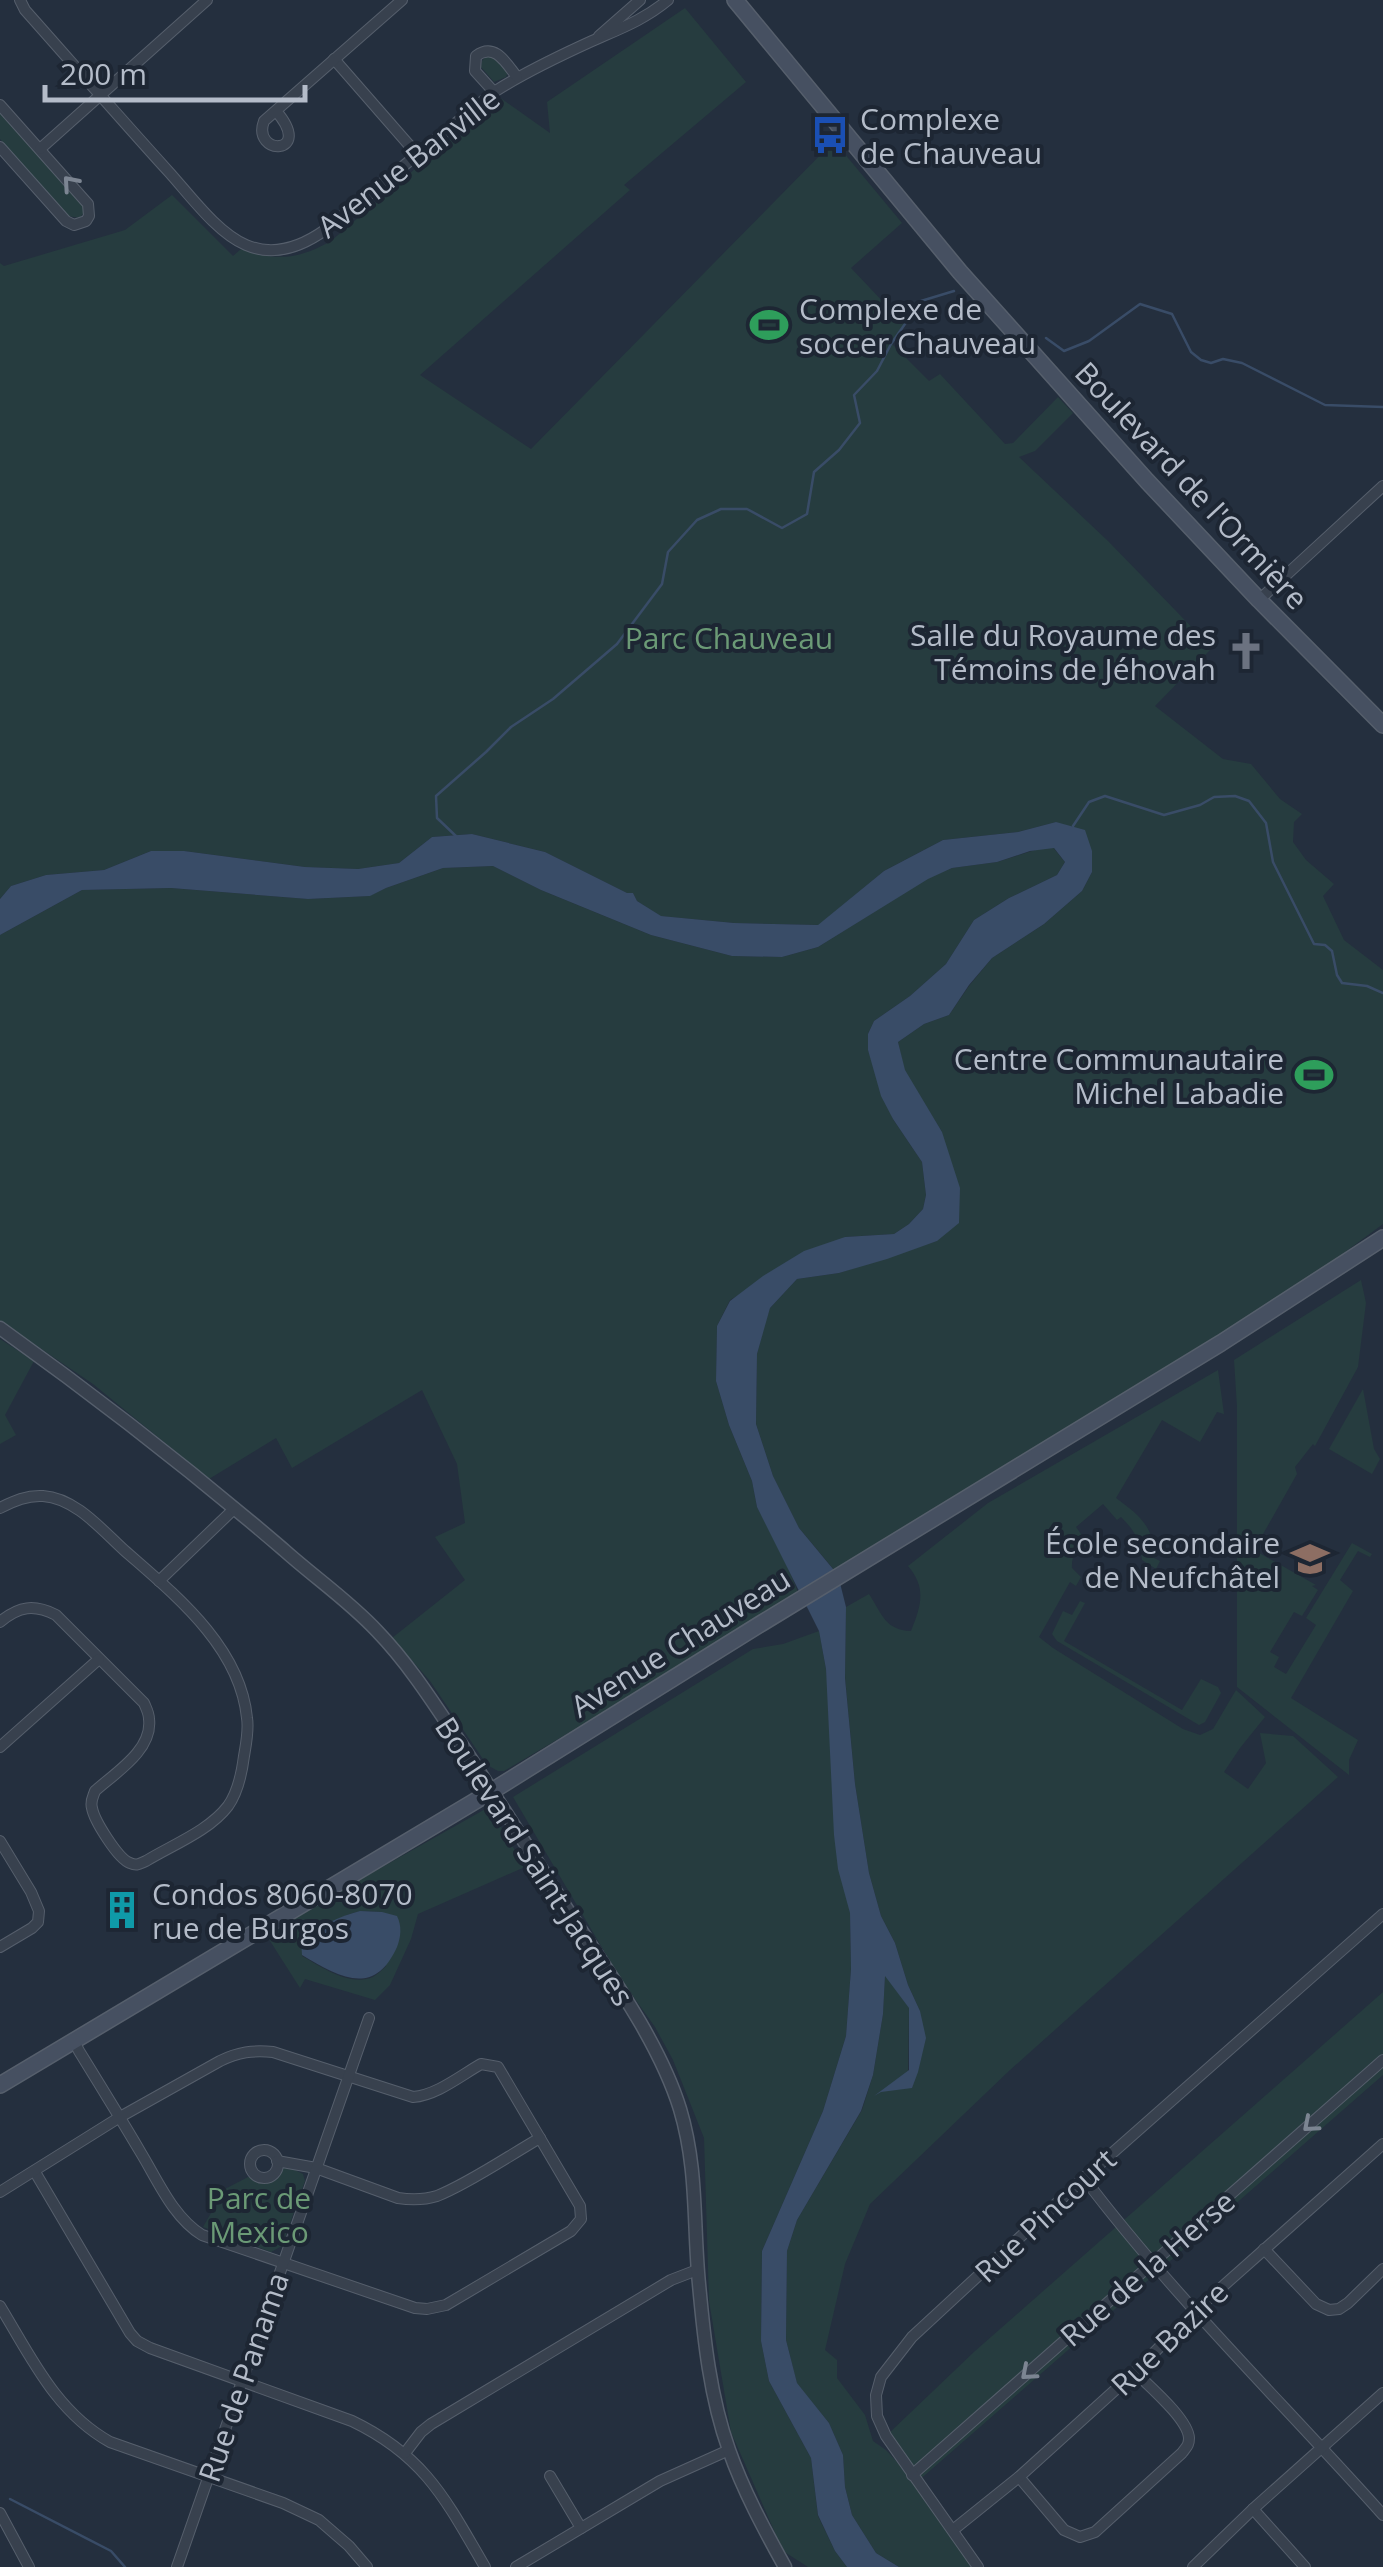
<svg xmlns="http://www.w3.org/2000/svg" width="1383" height="2567" font-family="'Open Sans',sans-serif">
<style>
.green{fill:#263c3f;fill-rule:evenodd}
.water{fill:#394c67}
.lines{fill:none;stroke-linecap:round;stroke-linejoin:round}
.stream{stroke:#394c67;stroke-width:2.5}
.minor-casing{stroke:#565f6c;stroke-width:12}
.tertiary-casing{stroke:#565f6c;stroke-width:15}
.secondary-casing{stroke:#565f6c;stroke-width:18}
.minor{stroke:#38414e;stroke-width:10}
.tertiary{stroke:#38414e;stroke-width:12}
.secondary{stroke:#465061;stroke-width:15}
.oneway{stroke:#7c8592}
.labels{text-anchor:middle;dominant-baseline:central;stroke-width:8;stroke-linejoin:round;paint-order:stroke}
.poi-label{font-size:30px;fill:#b4bcc9;stroke:#1d2633;text-anchor:start}
.street-label{font-size:30px;fill:#b4bcc9;stroke:#1d2633}
.park-label{font-size:30px;fill:#6b9a76;stroke:#1d2633}
</style>
<rect width="100%" height="100%" fill="#242f3e"/>
<g class="green">
<path d="M685 8 746 82 624 185 630 190 420 375 531 449 834 141 902 223 851 268 905 325 892 344 929 381 940 374 1005 444 1013 443 1058 397 1073 413 1035 451 1019 457 1108 541 1212 648 1155 706 1223 759 1251 764 1280 799 1302 814 1294 822 1293 842 1306 860 1334 884 1323 896 1344 940 1383 970V1224L1276 1303 835 1571 799 1528 773 1476 756 1424 757 1354 765 1323 770 1308 797 1279 839 1273 937 1241 942 1132 904 1070 898 1042 924 1024 949 1015 969 986 992 958 1044 924 1082 891 1092 872V851L1056 822 1018 832 943 840 884 871 819 925 734 923 660 916 637 901 633 893H627L545 852 472 834 432 837 399 863 358 869 305 867 184 851H151L104 870 46 875 11 886 0 899V263L4 266 125 230 172 195 233 256 241 249C277 261 297 260 331 241L499 97 550 133 547 102Z"/>
<path d="M486 56H493L508 72 506 77 494 82 481 67 482 61Z"/>
<path d="M0 111 83 204 84 212 80 218 68 216 0 139Z"/>
<path d="M1051 845 1065 862 1057 875 1009 898 974 920 946 964 910 996 874 1021 868 1034V1050L893 1119 922 1162 926 1195 923 1209 909 1224 894 1234 845 1237 730 1300 717 1326 716 1381 729 1425 752 1481 757 1507 779 1547 798 1592 626 1702 619 1703 504 1771H498L487 1765 430 1681 392 1638 465 1580 435 1537 465 1523 457 1464 422 1390 292 1468 276 1438 209 1479 93 1384 0 1321V935L82 890 171 888 308 899 369 896 386 888 443 868 493 866 541 890 651 935 732 956 782 957 818 947 928 878 952 868 997 862Z"/>
<path d="M1361 1280 1366 1303 1358 1367 1315 1446 1313 1444 1295 1467 1297 1474 1254 1550 1316 1585 1312 1586 1318 1590 1302 1616 1294 1612 1270 1652 1279 1657 1274 1667 1286 1674 1316 1625 1306 1618 1352 1543 1372 1554 1370 1557 1358 1551 1340 1580 1353 1591 1291 1698 1358 1740 1349 1760V1775L1237 1687V1407L1234 1360Z"/>
<path d="M0 1339 34 1361 5 1415 16 1435 0 1444Z"/>
<path d="M1218 1370 1224 1414 1217 1412 1200 1442 1162 1420 1116 1498C1139 1515 1155 1527 1154 1558L1160 1561 1156 1569 1142 1560C1141 1541 1134 1530 1121 1517L1117 1520 1103 1504 1076 1527 1088 1544C1078 1550 1071 1554 1072 1568L1081 1577 1076 1586 1070 1582 1039 1637 1053 1648 1183 1729 1200 1735 1213 1729 1236 1690 1265 1717 1240 1748 1224 1772 1248 1789 1266 1763 1260 1733 1293 1736 1338 1777 1010 2070 870 2204 845 2264 825 2350 837 2360V2378L865 2415 873 2441 886 2450 910 2476 886 2436 975 2351 1383 1992V2075L917 2482 972 2567H899L876 2553 852 2515 845 2487 843 2455 829 2423 797 2384 786 2340 787 2251 797 2220 862 2110 873 2075 883 2014 885 1974 909 2007 908 2071 885 2090 912 2087 920 2011 908 1985 895 1943 881 1916 869 1873 855 1784 845 1677 846 1607 869 1594C882 1614 885 1630 911 1631 921 1606 927 1588 908 1566L988 1503Z"/>
<path d="M1363 1389 1374 1449 1380 1459 1372 1474 1329 1449Z"/>
<path d="M1080 1601 1085 1603 1064 1641 1182 1710 1201 1679 1218 1687 1221 1693 1205 1722 1199 1725 1057 1641 1052 1634 1063 1611 1072 1615Z"/>
<path d="M819 1631 826 1669 850 1913 851 1969 846 2036 823 2111 762 2251 761 2341 769 2381 811 2458 818 2516 835 2551 847 2567H808L783 2551 731 2432 709 2301 704 2138 673 2060 655 2027 620 1978 513 1797 753 1649 783 1644Z"/>
<path d="M489 1807 525 1867 418 1914 411 1939 390 1985 375 2000 305 1979 300 1988 265 1933ZM360 1911 382 1912 386 1966C382 1970 378 1974 373 1977 349 1987 322 1967 302 1956L308 1934 347 1915Z"/>
<path d="M289 2167 303 2174 305 2181 282 2246 271 2252 203 2227 225 2189 250 2176 258 2182H268L282 2168Z"/>
</g>
<g class="water">
<path d="M1056 822 1085 830 1092 851V872L1082 891 1044 924 992 958 969 985 949 1015 924 1024 898 1042 905 1070 942 1132 960 1188 959 1223 937 1241 887 1259 839 1273 797 1279 770 1308 757 1354 756 1424 773 1476 799 1528 838 1575 846 1607 845 1678 855 1784 869 1873 881 1916 895 1943 908 1985 920 2011 926 2038 918 2072 912 2088 881 2092 874 2096 909 2070V2008L885 1976 883 2014 873 2075 861 2111 797 2220 787 2251 786 2340 797 2383 829 2423 843 2455 845 2487 852 2515 876 2553 899 2567H847L835 2551 818 2515 811 2458 769 2381 761 2341 762 2251 823 2111 846 2036 851 1969 850 1913 838 1869 834 1835 826 1669 819 1631 757 1507 752 1481 729 1425 716 1381 717 1326 730 1301 763 1276 804 1251 845 1237 894 1234 909 1224 923 1209 926 1195 922 1162 893 1119 881 1096 868 1050V1034L874 1021 910 996 946 964 974 920 1009 898 1057 875 1065 862 1054 848 1030 851 997 862 952 868 928 879 818 947 782 957 732 956 651 935 541 890 493 866 443 868 386 888 370 896 308 899 171 888 82 890 0 935V899L11 886 46 875 104 870 151 851H184L305 867 358 869 399 863 432 837 472 834 545 852 627 893H633L637 901 661 916 734 923 818 925 884 871 943 840 1018 832Z"/>
<path d="M360 1911 382 1912 397 1916C402 1926 401 1937 397 1947 374 1998 339 1977 302 1955L301 1940C317 1927 340 1916 360 1911Z"/>
</g>
<g class="lines">
<g class="stream">
<path d="M1046 338 1064 351 1089 341 1140 304 1172 314 1191 352 1201 360 1211 363 1223 359 1242 363 1325 405 1383 407"/>
<path d="M1073 826 1089 802 1105 796 1164 815 1200 805 1214 797 1235 796 1249 801 1266 823 1273 862 1314 944 1325 945 1332 951 1337 975 1342 983 1367 986 1383 993"/>
<path d="M458 838 437 818 436 796 486 752 511 727 553 699 617 644 662 584 668 552 697 520 721 509H747L782 528 807 514 814 472 839 450 860 423 854 395 877 371 891 344 921 301 954 291"/>
<path d="M10 2499 111 2551 125 2567"/>
</g>
<g class="minor-casing">
<g id="minor">
<path d="M20 0 25 10C73 64 120 118 168 171 189 194 217 233 246 245 274 257 301 247 325 230L494 92C525 72 559 56 592 41 619 29 644 20 668 0"/>
<path d="M599 36 640 0"/>
<path d="M334 59 416 153"/>
<path d="M494 92 475 71 476 56C495 42 506 63 517 77"/>
<path d="M0 105 88 204 89 216 86 221 74 225 66 221 0 147"/>
<path d="M276 111C315 156 251 156 264 121L402 0"/>
<path d="M40 149 207 0"/>
<path d="M1259 600 1383 486"/>
<path d="M0 1508C14 1501 27 1495 43 1496 75 1498 101 1529 124 1550 174 1594 240 1646 247 1718 249 1730 246 1744 244 1756 242 1772 238 1792 228 1806 209 1831 172 1845 146 1861 139 1864 137 1866 130 1863 118 1859 94 1820 92 1808 90 1801 93 1797 95 1791 115 1773 153 1750 149 1719 149 1713 146 1708 144 1703L56 1615C34 1604 19 1606 0 1622"/>
<path d="M159 1581 235 1508"/>
<path d="M0 1747 99 1659"/>
<path d="M0 1841 31 1892 39 1911 38 1922 32 1928 0 1947"/>
<circle cx="264" cy="2164" r="14"/>
<path d="M277 2161 316 2168 398 2198C411 2200 424 2200 437 2196 468 2184 510 2155 540 2138"/>
<path d="M35 2172 130 2333 137 2341 150 2348 352 2421C425 2456 446 2500 485 2567"/>
<path d="M1084 2178C1174 2297 1283 2403 1383 2515"/>
<path d="M0 2192 120 2117 220 2061C238 2052 253 2050 273 2052L413 2097C437 2095 460 2076 481 2064L498 2067 580 2206 581 2219 571 2231 446 2305 427 2309 415 2308 202 2235C173 2217 158 2181 141 2153 121 2119 100 2085 79 2051L74 2041"/>
<path d="M1264 2249 1316 2304 1329 2310 1339 2309 1348 2303 1383 2269"/>
<path d="M0 2306C31 2357 56 2412 110 2442L283 2503 319 2520 349 2546 367 2567"/>
<path d="M405 2453 421 2432 431 2424 671 2280 697 2270"/>
<path d="M912 2475 1383 2060"/>
<path d="M550 2476 581 2528"/>
<path d="M1019 2477 1064 2530 1080 2537 1095 2532 1182 2453C1186 2447 1189 2446 1189 2438 1188 2419 1149 2386 1135 2372"/>
<path d="M1253 2509 1305 2567"/>
<path d="M0 2513 29 2567"/>
<path d="M953 2530 1019 2477 1135 2372 1195 2311 1383 2144"/>
<path d="M177 2567 369 2018"/>
<path d="M516 2567 660 2481 729 2450"/>
<path d="M978 2567 886 2436 877 2416 876 2395 881 2377 912 2337 1084 2178 1383 1914"/>
<path d="M1193 2567 1253 2509 1383 2393"/>
</g>
</g>
<g class="tertiary-casing">
<path id="tertiary" d="M0 1328C98 1398 193 1472 284 1550 314 1577 349 1601 377 1631 407 1662 431 1699 455 1735 492 1790 527 1846 563 1903 603 1965 658 2038 680 2109 698 2169 693 2223 699 2284 704 2339 710 2397 729 2450 743 2490 764 2529 785 2567"/>
</g>
<g class="secondary-casing">
<g id="secondary">
<path d="M735 0 960 272 1147 481 1259 600 1383 725"/>
<path d="M0 2085 492 1791 762 1623 1221 1343 1383 1238"/>
</g>
</g>
<use href="#minor" class="minor"/>
<use href="#tertiary" class="tertiary"/>
<use href="#secondary" class="secondary"/>
</g>
<defs><path id="oneway-chevron" d="M-2-3.5L2.5 0L-2 3.5" fill="none" stroke-width="1.6" stroke-linecap="round" stroke-linejoin="round" transform="scale(2.5)"/></defs>
<g class="oneway">
<use href="#oneway-chevron" transform="translate(70 183) rotate(-131)"/>
<use href="#oneway-chevron" transform="translate(1310 2125) rotate(139)"/>
<use href="#oneway-chevron" transform="translate(1028 2373) rotate(139)"/>
</g>
<defs>
<g id="bus-bare" transform="scale(3)"><path d="M-5-6H5V4H4V6H2V4H-2V6H-4V4H-5ZM-3.5-4V0h7V-4ZM-3.5 1.2v1.5H-2V1.2ZM2 1.2v1.5H3.5V1.2Z" fill="#1a4fb4" stroke="#1d2633" stroke-width="2.5" paint-order="stroke"/></g>
<g id="stadium-bare" transform="scale(3)"><path d="M0-5a6.5 5 0 1 0 0 10a6.5 5 0 1 0 0-10ZM-3.5-1.8h7v3.6h-7Z" fill="#2e9e5b" stroke="#1d2633" stroke-width="2.5" paint-order="stroke"/></g>
<g id="church-bare" transform="scale(3)"><path d="M-1.2-6h2.4v3.5h3.3v2.4h-3.3V6h-2.4V-.1h-3.3v-2.4h3.3Z" fill="#6b7280" stroke="#1d2633" stroke-width="2.5" paint-order="stroke"/></g>
<g id="school-bare" transform="scale(3)"><path d="M0-5L7-2L0 1L-7-2ZM-4 1L0 2.5L4 1V4Q0 6-4 4Z" fill="#8d6e63" stroke="#1d2633" stroke-width="2.5" paint-order="stroke"/></g>
<g id="building-bare" transform="scale(3)"><path d="M-4-6H4V6H1V3H-1V6H-4ZM-2.5-4.3h1.7v1.8h-1.7ZM.8-4.3h1.7v1.8H.8ZM-2.5-1h1.7V.8h-1.7ZM.8-1h1.7V.8H.8Z" fill="#0f9aa8" stroke="#1d2633" stroke-width="2.5" paint-order="stroke"/></g>
</defs>
<g fill-rule="evenodd">
<use href="#bus-bare" x="830" y="135"/>
<use href="#stadium-bare" x="769" y="325"/>
<use href="#church-bare" x="1246" y="651"/>
<use href="#stadium-bare" x="1314" y="1075"/>
<use href="#school-bare" x="1310" y="1559"/>
<use href="#building-bare" x="122" y="1910"/>
</g>
<g class="labels">
<g class="poi-label">
<text x="860" y="118">Complexe<tspan x="860" dy="34">de Chauveau</tspan></text>
<text x="799" y="308">Complexe de<tspan x="799" dy="34">soccer Chauveau</tspan></text>
<text x="1216" y="634" text-anchor="end">Salle du Royaume des<tspan x="1216" dy="34">Témoins de Jéhovah</tspan></text>
<text x="1284" y="1058" text-anchor="end">Centre Communautaire<tspan x="1284" dy="34">Michel Labadie</tspan></text>
<text x="1280" y="1542" text-anchor="end">École secondaire<tspan x="1280" dy="34">de Neufchâtel</tspan></text>
<text x="152" y="1893">Condos 8060-8070<tspan x="152" dy="34">rue de Burgos</tspan></text>
</g>
<g class="street-label">
<text transform="translate(408 162) rotate(-38)">Avenue Banville</text>
<text transform="translate(1192 485) rotate(47)">Boulevard de l'Ormière</text>
<text transform="translate(680 1642) rotate(-32)">Avenue Chauveau</text>
<text transform="translate(535 1861) rotate(57)">Boulevard Saint-Jacques</text>
<text transform="translate(1045 2215) rotate(-43)">Rue Pincourt</text>
<text transform="translate(1147 2268) rotate(-41)">Rue de la Herse</text>
<text transform="translate(1169 2338) rotate(-44)">Rue Bazire</text>
<text transform="translate(243 2377) rotate(-71)">Rue de Panama</text>
</g>
<g class="park-label">
<text x="729" y="637">Parc Chauveau</text>
<text x="259" y="2197">Parc de<tspan x="259" dy="34">Mexico</tspan></text>
</g>
</g>
<path d="M45 85v15h260v-15" fill="none" stroke="#b4bcc9" stroke-width="5"/>
<text x="60" y="85" font-size="30" fill="#b4bcc9" stroke="#1d2633" stroke-width="8" paint-order="stroke">200 m</text>
</svg>
